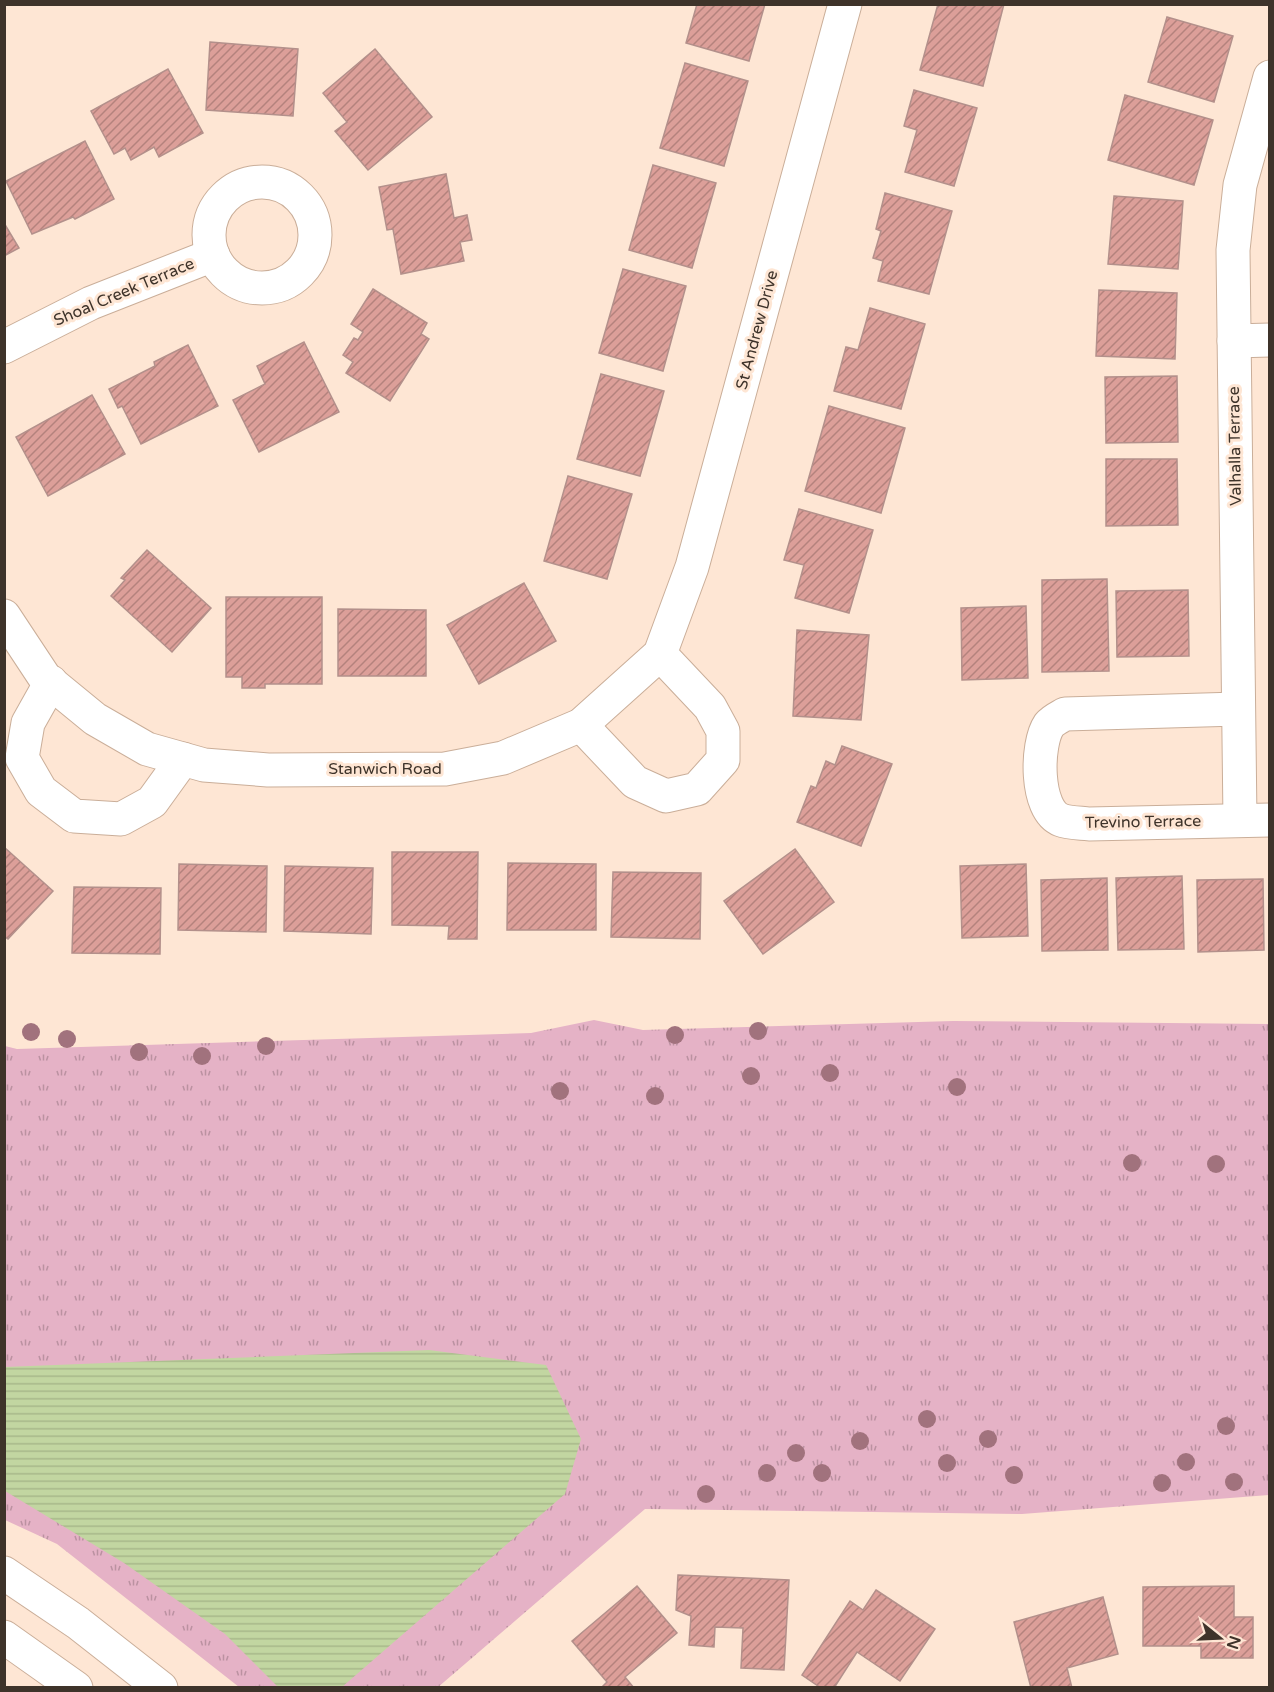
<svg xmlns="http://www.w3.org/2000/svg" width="1274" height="1692" font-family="'Varela Round',sans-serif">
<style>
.grass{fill:url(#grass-tufts)}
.water{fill:url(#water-rules)}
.building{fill:url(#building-hatch);stroke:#b3908b;stroke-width:1.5}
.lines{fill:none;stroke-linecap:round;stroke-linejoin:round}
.minor-casing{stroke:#caae99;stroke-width:35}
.minor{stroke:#fff;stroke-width:33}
.tree{fill:#a1727d}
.labels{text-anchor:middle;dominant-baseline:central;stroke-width:6;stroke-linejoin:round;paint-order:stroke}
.street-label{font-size:16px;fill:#3e332a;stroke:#fee6d4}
</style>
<defs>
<pattern id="grass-tufts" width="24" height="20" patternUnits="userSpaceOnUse" patternTransform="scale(1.5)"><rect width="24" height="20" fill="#e5b2c6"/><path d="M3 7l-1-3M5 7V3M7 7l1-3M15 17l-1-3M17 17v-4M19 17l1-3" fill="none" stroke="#bb91a1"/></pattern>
<pattern id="water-rules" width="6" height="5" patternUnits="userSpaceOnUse" patternTransform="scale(1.5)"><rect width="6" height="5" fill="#c2d6a1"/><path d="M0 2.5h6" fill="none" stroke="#a8b88b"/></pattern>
<pattern id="building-hatch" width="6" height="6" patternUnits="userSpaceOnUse" patternTransform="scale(1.5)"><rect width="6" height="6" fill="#dc9f99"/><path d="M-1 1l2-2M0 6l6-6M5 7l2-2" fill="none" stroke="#b4827d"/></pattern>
</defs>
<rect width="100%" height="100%" fill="#fee6d4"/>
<path class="grass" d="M594 1020 643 1030 953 1021 1269 1024V1495L1022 1514 645 1509 437 1688 239 1687 57 1544 5 1520V1046L17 1049 531 1033Z"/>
<path class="water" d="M429 1350 546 1365 581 1439 565 1494 342 1687H278L225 1634 124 1563 5 1491V1367Z"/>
<g class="building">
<path d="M697 4H765L749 61 686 43Z"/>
<path d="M938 4H1004L983 86 920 70Z"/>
<path d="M1167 17 1233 36 1214 102 1148 82Z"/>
<path d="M210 42 298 49 293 116 206 110Z"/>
<path d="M375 49 432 117 368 170 335 131 347 122 323 93Z"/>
<path d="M685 63 748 81 724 166 660 148Z"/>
<path d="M168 69 203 133 159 157 154 147 131 160 125 148 114 154 91 111Z"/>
<path d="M914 90 977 108 954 186 905 172 917 130 904 126Z"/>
<path d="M1125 95 1213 120 1194 185 1108 160Z"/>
<path d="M85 141 114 199 75 219 73 217 32 234 6 181Z"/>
<path d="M653 165 716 183 692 268 629 250Z"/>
<path d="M446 174 454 218 467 215 472 240 460 242 464 261 401 274 393 229 387 230 379 187Z"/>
<path d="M885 193 952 211 929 294 878 281 883 261 873 258 881 231 876 229Z"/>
<path d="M1114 196 1183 201 1178 269 1108 264Z"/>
<path d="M4 223 19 248 4 256Z"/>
<path d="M623 269 686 286 663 371 599 353Z"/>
<path d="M373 289 427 323 421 334 429 339 390 401 346 373 353 362 343 355 354 338 358 340 363 332 351 324Z"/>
<path d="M1099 290 1177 293 1175 359 1096 356Z"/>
<path d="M870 308 925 324 901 409 834 391 846 347 858 350Z"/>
<path d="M304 342 339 412 259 452 233 400 265 384 257 366Z"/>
<path d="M188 345 218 406 141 444 122 406 118 408 109 389 155 366 154 362Z"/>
<path d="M601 374 664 391 640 476 577 459Z"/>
<path d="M1177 376 1178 442 1106 443 1105 377Z"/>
<path d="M92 395 125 454 48 496 16 437Z"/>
<path d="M829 406 905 428 881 513 805 491Z"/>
<path d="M1106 459H1177L1178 525 1106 526Z"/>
<path d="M568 476 632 494 607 579 544 561Z"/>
<path d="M799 509 873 530 849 613 795 598 804 565 784 560Z"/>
<path d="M147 550 211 608 172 652 111 596 125 580 121 578Z"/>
<path d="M1107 579 1109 671 1042 672V580Z"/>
<path d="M524 583 556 641 479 684 447 625Z"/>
<path d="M1188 590 1189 656 1117 657 1116 591Z"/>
<path d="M226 597H322V684H265V688H242V677H226Z"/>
<path d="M1026 606 1028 678 962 680 961 608Z"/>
<path d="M338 609 426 610V676H338Z"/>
<path d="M797 630 869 635 861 720 793 716Z"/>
<path d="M842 746 892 764 861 846 797 822 811 786 816 788 826 761 835 765Z"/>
<path d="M4 847 53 891 8 939 4 936Z"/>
<path d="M795 849 834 902 763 954 724 901Z"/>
<path d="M392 852H478L477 939H448L449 926 392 925Z"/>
<path d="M508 863 596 864V930H507Z"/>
<path d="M179 864 267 866 266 932 178 930Z"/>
<path d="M1026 864 1028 936 962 938 960 866Z"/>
<path d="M285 866 373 868 371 934 284 931Z"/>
<path d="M613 872 701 873 700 939 611 937Z"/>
<path d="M1182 876 1184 949 1118 950 1116 878Z"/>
<path d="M1107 878 1108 950 1042 951 1041 880Z"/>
<path d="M1263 879 1264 950 1198 952 1197 880Z"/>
<path d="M74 887 161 888 160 954 72 953Z"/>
<path d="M678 1575 789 1580 784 1670 741 1668 743 1628 715 1627 714 1647 689 1645 691 1616 676 1610Z"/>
<path d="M637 1586 677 1633 625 1677 634 1688H601L607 1682 572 1641Z"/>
<path d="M1234 1586V1617H1253V1658H1201V1646H1143V1587Z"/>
<path d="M876 1590 935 1629 900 1681 857 1652 834 1688H821L802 1675 850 1601 863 1610Z"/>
<path d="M1103 1597 1118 1654 1067 1668 1072 1688H1031L1014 1622Z"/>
</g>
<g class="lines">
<g class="minor-casing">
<g id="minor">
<circle cx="262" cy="235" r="53"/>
<path d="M1234 341 1270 340"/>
<path d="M4 347 91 303 213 255"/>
<path d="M4 616 45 678 95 719 147 749 204 765 268 770 445 769 503 758 581 725 660 654 692 567 845 4"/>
<path d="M51 682 28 723 22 758 41 791 74 816 121 819 152 802 183 759"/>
<path d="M1238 709 1065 714C1060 717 1053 720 1049 725 1036 744 1035 810 1061 820 1068 823 1081 823 1089 824L1270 820"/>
<path d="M581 725 635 782 666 796 697 789 723 760V731L710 707 660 654"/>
<path d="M1240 820 1233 250 1240 185 1270 77"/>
<path d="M4 1573 78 1623 161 1688"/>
<path d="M4 1637 76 1688"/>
</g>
</g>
<use href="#minor" class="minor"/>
</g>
<g class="tree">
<circle cx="758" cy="1031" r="9"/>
<circle cx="31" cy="1032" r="9"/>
<circle cx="675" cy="1035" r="9"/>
<circle cx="67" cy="1039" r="9"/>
<circle cx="266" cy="1046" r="9"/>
<circle cx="139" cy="1052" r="9"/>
<circle cx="202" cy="1056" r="9"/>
<circle cx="830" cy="1073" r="9"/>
<circle cx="751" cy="1076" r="9"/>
<circle cx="957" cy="1087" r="9"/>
<circle cx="560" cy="1091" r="9"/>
<circle cx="655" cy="1096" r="9"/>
<circle cx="1132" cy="1163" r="9"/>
<circle cx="1216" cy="1164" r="9"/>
<circle cx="927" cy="1419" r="9"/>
<circle cx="1226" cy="1426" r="9"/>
<circle cx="988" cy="1439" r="9"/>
<circle cx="860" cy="1441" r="9"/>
<circle cx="796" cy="1453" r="9"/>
<circle cx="1186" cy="1462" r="9"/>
<circle cx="947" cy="1463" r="9"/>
<circle cx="767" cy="1473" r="9"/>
<circle cx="822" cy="1473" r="9"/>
<circle cx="1014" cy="1475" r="9"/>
<circle cx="1234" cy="1482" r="9"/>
<circle cx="1162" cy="1483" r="9"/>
<circle cx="706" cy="1494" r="9"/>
</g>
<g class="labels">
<g class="street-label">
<text transform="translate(124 292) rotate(-23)">Shoal Creek Terrace</text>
<text transform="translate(757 330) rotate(-75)">St Andrew Drive</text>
<text transform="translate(1235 446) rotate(-91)">Valhalla Terrace</text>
<text x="385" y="769">Stanwich Road</text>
<text transform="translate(1143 822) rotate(-1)">Trevino Terrace</text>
</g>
</g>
<rect width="1274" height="1692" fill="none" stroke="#3e332a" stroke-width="12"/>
<g transform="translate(1220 1638) rotate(108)" stroke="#fee6d4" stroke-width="4.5" paint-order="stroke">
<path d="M0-4.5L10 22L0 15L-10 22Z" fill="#3e332a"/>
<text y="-9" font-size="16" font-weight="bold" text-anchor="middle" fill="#3e332a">N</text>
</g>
</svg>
